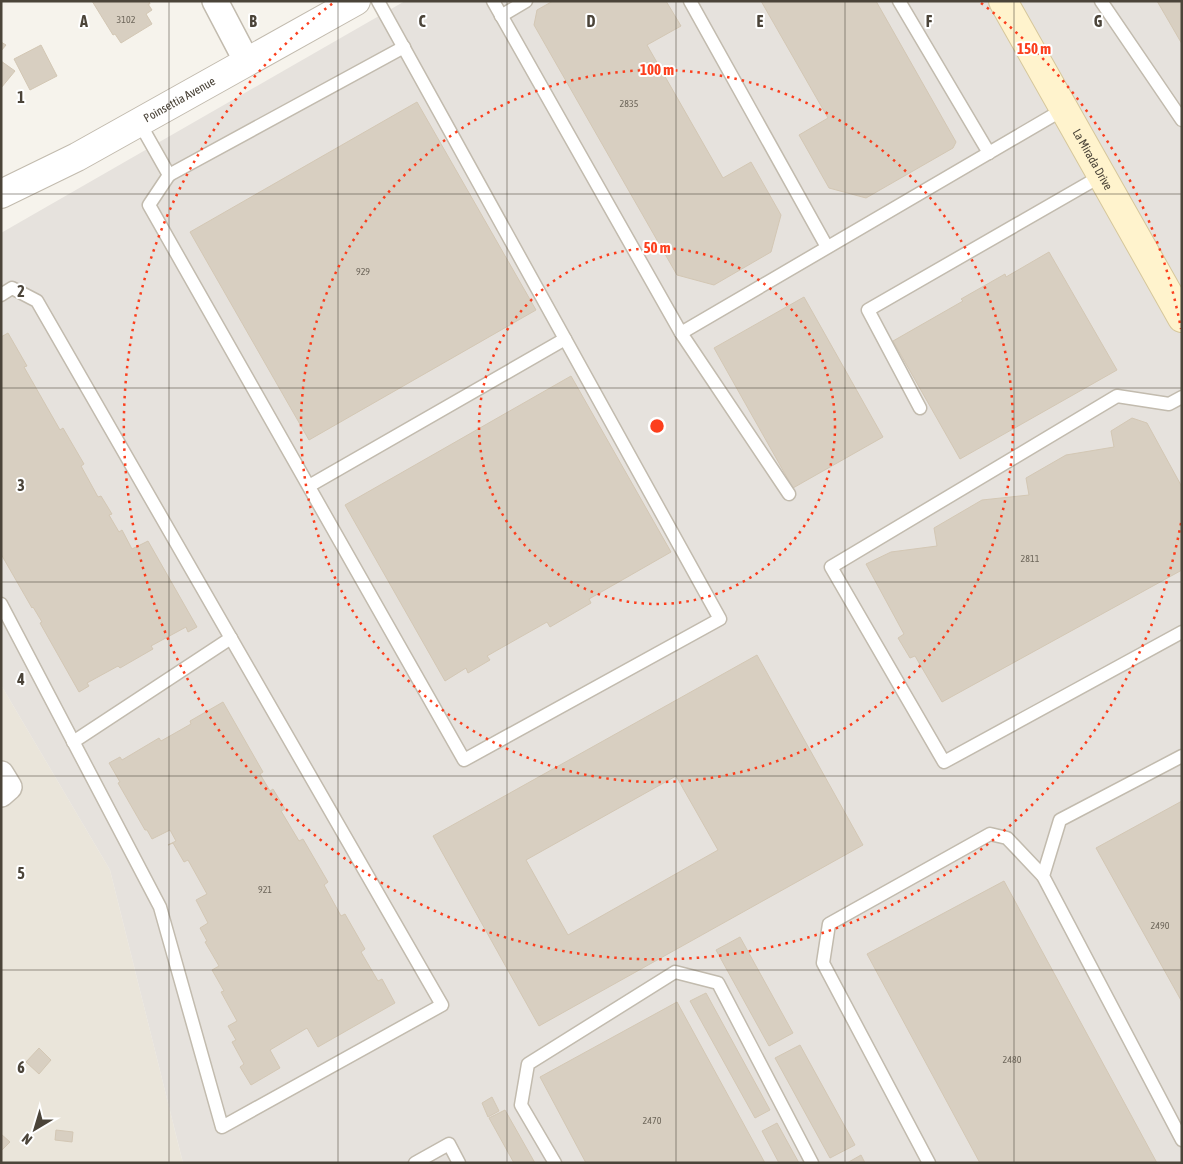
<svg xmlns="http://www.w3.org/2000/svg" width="1183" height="1164" font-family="'Asap Condensed',sans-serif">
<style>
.residential{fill:#eae5da}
.industrial{fill:#e6e2dd}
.building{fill:#d8cfc1;stroke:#d3c7b4;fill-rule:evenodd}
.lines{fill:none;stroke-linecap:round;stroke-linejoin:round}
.service-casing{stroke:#c2bbae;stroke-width:15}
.minor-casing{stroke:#c2bbae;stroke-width:28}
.tertiary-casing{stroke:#c2bbae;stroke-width:30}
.secondary-casing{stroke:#d6c79b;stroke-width:30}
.service{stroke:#fff;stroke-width:12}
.minor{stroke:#fff;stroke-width:25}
.tertiary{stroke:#fff;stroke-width:28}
.secondary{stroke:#fff3cd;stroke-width:28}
.grid{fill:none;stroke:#4b4439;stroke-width:1;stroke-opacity:0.55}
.ring{fill:none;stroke:#fc3f1d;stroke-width:2.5;stroke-dasharray:2.5 5}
.labels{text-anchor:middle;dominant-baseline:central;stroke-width:4;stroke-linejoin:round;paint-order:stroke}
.number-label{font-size:10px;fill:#6e675b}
.street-label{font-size:12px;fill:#4b4439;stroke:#fff}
.grid-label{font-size:16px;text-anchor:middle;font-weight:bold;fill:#4b4439;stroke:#fff;stroke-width:4;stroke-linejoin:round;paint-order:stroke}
.centre{fill:#fc3f1d;stroke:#fff;stroke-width:2.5}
.ring-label{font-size:15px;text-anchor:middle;font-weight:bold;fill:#fc3f1d;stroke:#fff;stroke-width:4;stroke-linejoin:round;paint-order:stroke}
</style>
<rect width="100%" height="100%" fill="#f6f3ec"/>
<path class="residential" d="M1 685 110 870 183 1163H1Z"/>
<path class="industrial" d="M405 1H1182V1163H183L110 870 1 685V233Z"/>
<g class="building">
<path d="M92 1H149L150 4H148L152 10 146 14 152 24 121 43 115 34 113 35Z"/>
<path d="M553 1H666L681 26 647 45 723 178 751 162 781 215 771 252 714 285 677 275 534 25 537 10Z"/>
<path d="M761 1H876L956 142 953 148 866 198 829 188 799 135 828 118Z"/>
<path d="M1157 1H1182V44Z"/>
<path d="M1 42 6 45 1 51Z"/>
<path d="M41 45 57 76 30 90 14 59Z"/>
<path d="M1 61 15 71 1 88Z"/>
<path d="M417 102 536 310 309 440 190 232Z"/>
<path d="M1049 252 1117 370 960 459 893 341 963 301 961 299 1005 274 1006 277Z"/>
<path d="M804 297 883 437 793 488 714 348Z"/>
<path d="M8 333 27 366 24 367 60 430 63 428 84 464 81 466 98 497 101 496 112 514 109 515 119 532 122 530 132 549 148 541 197 627 188 632 186 627 151 646 153 649 120 668 118 666 87 683 89 686 79 692 40 623 42 622 33 607 32 608 1 554V337Z"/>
<path d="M571 376 671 552 589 599 591 603 550 627 547 622 487 656 490 660 468 673 466 668 445 681 345 505Z"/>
<path d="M1132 418 1147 423 1182 487V570L942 702 915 656 910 658 898 638 904 634 866 564 891 552 937 546 934 528 982 500 1029 495 1026 478 1066 455 1114 447 1111 431Z"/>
<path d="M757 655 863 845 539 1026 433 836ZM676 776 718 850 568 935 526 860Z"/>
<path d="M223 702 263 772 260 774 270 791 273 789 285 809 281 811 299 841 303 839 328 882 324 885 341 916 345 914 365 949 361 952 378 981 382 979 395 1003 318 1047 307 1028 270 1050 280 1068 251 1085 240 1067 244 1064 232 1042 236 1040 228 1026 237 1021 221 992 224 991 212 970 219 966 205 942 207 941 200 928 208 923 196 900 207 894 188 860 184 862 173 843 168 845 176 841 170 830 152 839 147 830H145L118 783 120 782 109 763 120 757 122 760 159 738 161 741 191 724 190 721Z"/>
<path d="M1182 801V1002L1096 848Z"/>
<path d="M1004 881 1157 1163H980L867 954Z"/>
<path d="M740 937 793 1033 769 1046 716 950Z"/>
<path d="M706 993 770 1110 755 1118 690 1001Z"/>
<path d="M677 1002 765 1163H586L540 1077Z"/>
<path d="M800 1045 855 1145 830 1158 775 1058Z"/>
<path d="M39 1048 51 1060 39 1074 26 1062Z"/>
<path d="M492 1097 499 1111 488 1117 482 1103Z"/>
<path d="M505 1110 535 1163H514L489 1118Z"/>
<path d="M777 1123 799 1163H779L762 1131Z"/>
<path d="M56 1130 73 1132 72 1142 55 1140Z"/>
<path d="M1 1134 10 1142 1 1151Z"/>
<path d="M861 1155 865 1163H847Z"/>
</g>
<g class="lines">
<g class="service-casing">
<g id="service">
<path d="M493 1 681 333"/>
<path d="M690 1 827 247"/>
<path d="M899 1 989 153"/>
<path d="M1101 1 1182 120"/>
<path d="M501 16 526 1"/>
<path d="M139 122 169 175 149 205 464 760 720 619 378 1"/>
<path d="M169 175 404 47"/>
<path d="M1 295 12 288 37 301 442 1005 222 1127 160 907 1 604"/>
<path d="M1182 397 1169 404 1117 396 831 567 944 762 1182 632"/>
<path d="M920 408 868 310 1101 176"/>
<path d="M309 486 565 339"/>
<path d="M789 494 681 333 1064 109"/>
<path d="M73 742 231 638"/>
<path d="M1182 756 1060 820 1043 876 1182 1140"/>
<path d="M415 1163 449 1144 459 1163"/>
<path d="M555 1163 521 1105 528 1064 675 972 718 983 812 1163"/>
<path d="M929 1163 823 963 829 924 990 834 1007 838 1043 876"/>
</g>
</g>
<g class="minor-casing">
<g id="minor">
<path d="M215 1 247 62"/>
<path d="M1 774 9 787 1 794"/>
</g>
</g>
<g class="tertiary-casing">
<g id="tertiary">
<path id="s1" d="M1 194 77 157 356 1"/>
</g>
</g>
<g class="secondary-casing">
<g id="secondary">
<path id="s2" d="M1003 1 1182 318"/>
</g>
</g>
<use href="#service" class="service"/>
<use href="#minor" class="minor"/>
<use href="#tertiary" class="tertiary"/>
<use href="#secondary" class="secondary"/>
</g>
<path class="grid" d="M169 1V1163M338 1V1163M507 1V1163M676 1V1163M845 1V1163M1014 1V1163M1 194H1182M1 388H1182M1 582H1182M1 776H1182M1 970H1182"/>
<g class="ring">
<circle cx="657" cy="426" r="178"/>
<circle cx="657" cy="426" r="356"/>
<path d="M1181 523A533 533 0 1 1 333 3M981 3A533 533 0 0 1 1181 329"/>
</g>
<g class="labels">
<g class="number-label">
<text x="126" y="19">3102</text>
<text x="629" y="103">2835</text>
<text x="363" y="271">929</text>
<text x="1030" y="558">2811</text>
<text x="265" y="889">921</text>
<text x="1160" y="925">2490</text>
<text x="1012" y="1059">2480</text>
<text x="652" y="1120">2470</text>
</g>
<g class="street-label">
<text stroke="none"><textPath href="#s1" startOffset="202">Poinsettia Avenue</textPath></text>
<text stroke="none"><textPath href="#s2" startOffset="182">La Mirada Drive</textPath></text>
</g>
</g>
<g class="grid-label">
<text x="84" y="27">A</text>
<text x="253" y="27">B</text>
<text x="422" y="27">C</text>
<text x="591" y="27">D</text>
<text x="760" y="27">E</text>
<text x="929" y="27">F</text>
<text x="1098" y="27">G</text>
<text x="21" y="103">1</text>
<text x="21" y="297">2</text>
<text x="21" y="491">3</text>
<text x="21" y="685">4</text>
<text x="21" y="879">5</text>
<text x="21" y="1073">6</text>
</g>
<circle cx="657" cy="426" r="8" class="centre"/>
<g class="ring-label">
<text x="1034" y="54">150 m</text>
<text x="657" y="75">100 m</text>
<text x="657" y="253">50 m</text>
</g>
<rect width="1183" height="1164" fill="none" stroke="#4b4439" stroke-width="5"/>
<g transform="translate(35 1129) rotate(218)" stroke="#ffffff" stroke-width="4" paint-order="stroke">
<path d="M0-4L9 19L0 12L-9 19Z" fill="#4b4439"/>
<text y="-8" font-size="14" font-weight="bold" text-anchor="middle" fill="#4b4439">N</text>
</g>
</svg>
